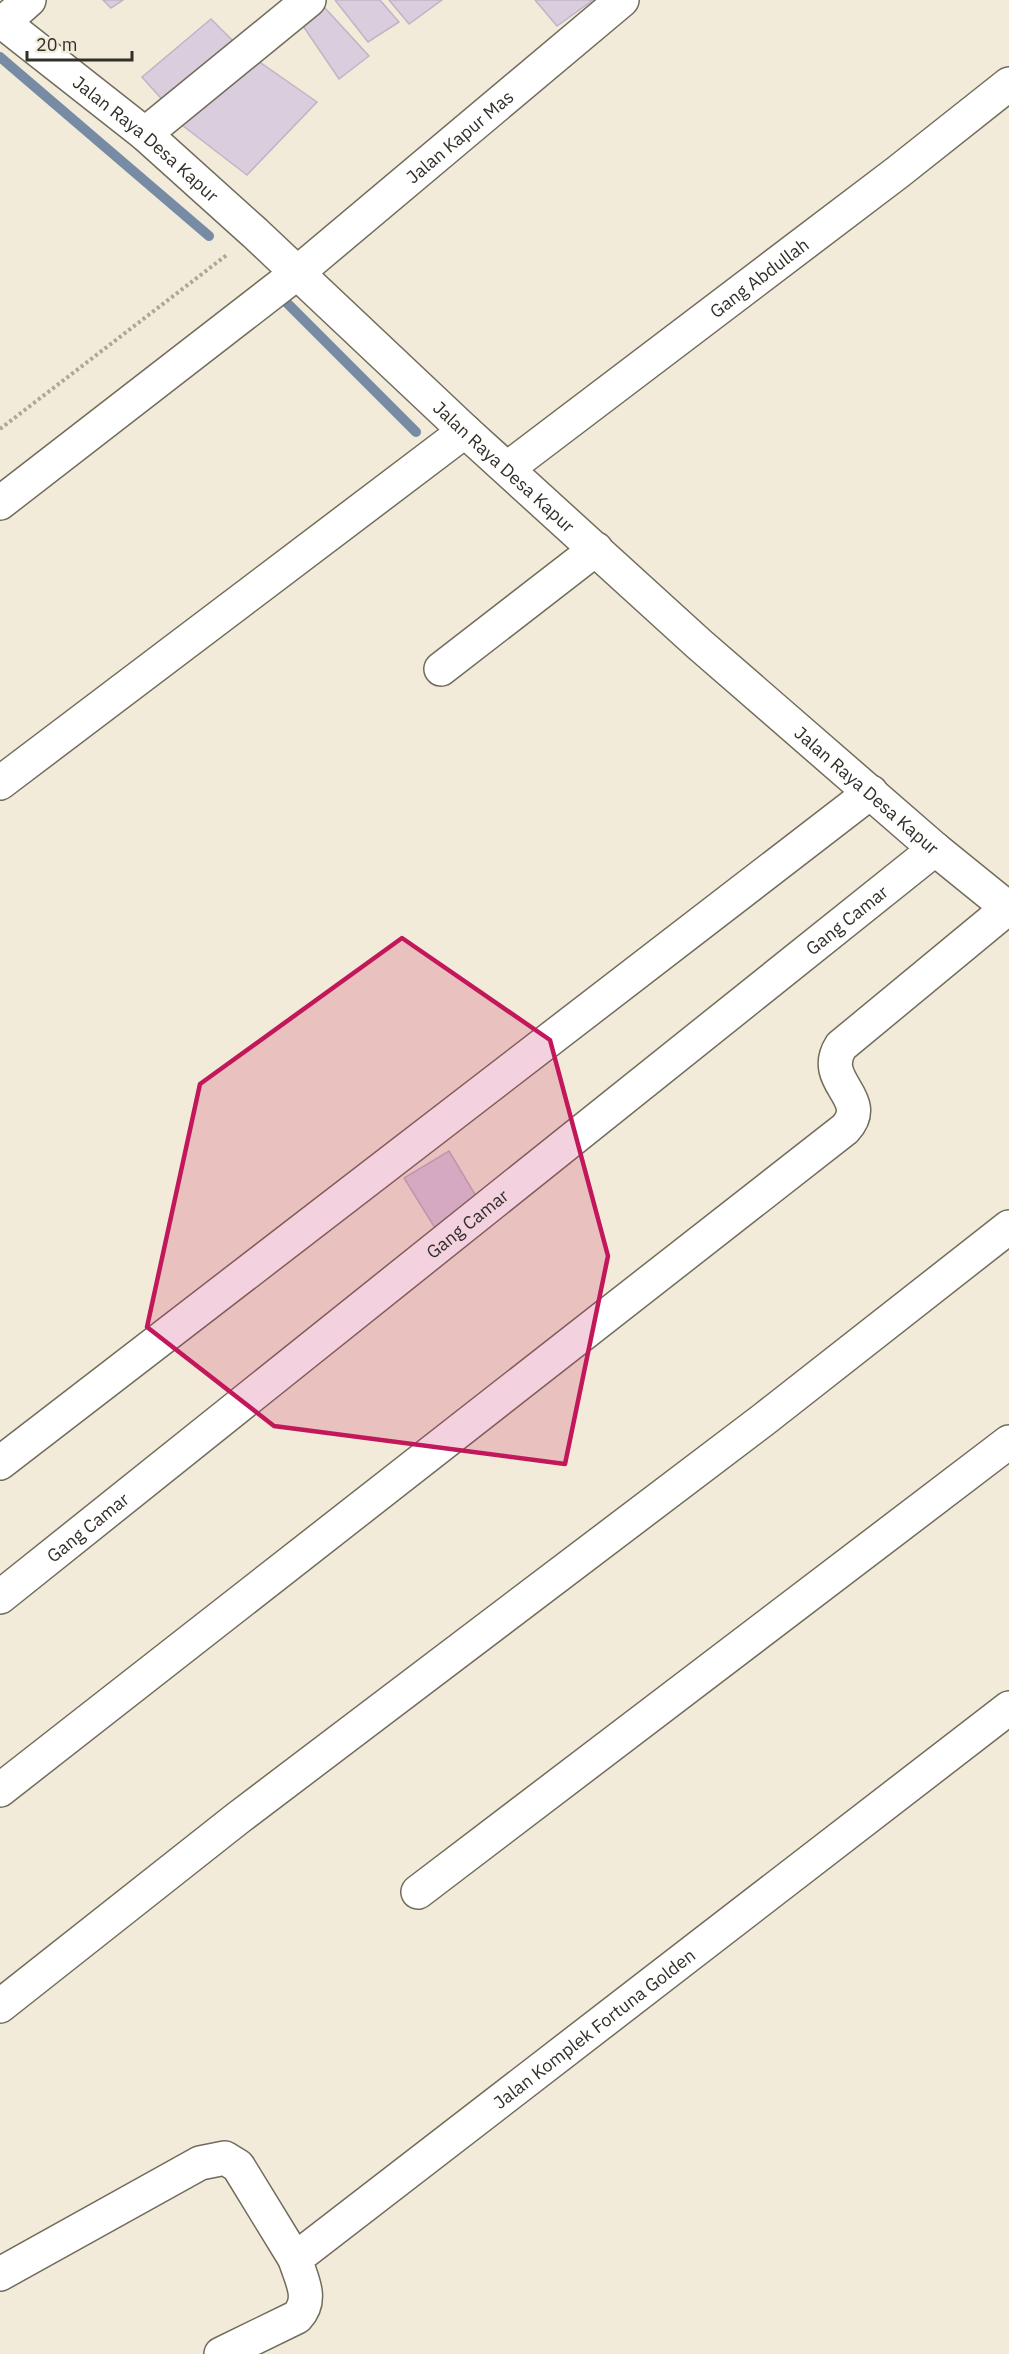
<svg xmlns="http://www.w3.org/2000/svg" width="1009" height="2354" font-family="'IBM Plex Sans',sans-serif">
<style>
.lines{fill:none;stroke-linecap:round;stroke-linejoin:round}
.stream{stroke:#778ba5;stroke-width:10}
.building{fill:#dacddd;stroke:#c1b4c4;stroke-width:1.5}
.minor-casing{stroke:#726c5c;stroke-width:36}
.path{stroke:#ada799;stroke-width:4;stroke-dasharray:3 3;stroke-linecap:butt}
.minor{stroke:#fff;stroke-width:33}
.marked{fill:#c2185b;fill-opacity:0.2;stroke:#c2185b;stroke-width:4.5;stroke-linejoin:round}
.labels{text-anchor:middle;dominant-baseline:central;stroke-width:4.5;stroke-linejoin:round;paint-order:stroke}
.street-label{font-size:18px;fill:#312f28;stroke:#f3ebd9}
</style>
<rect width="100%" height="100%" fill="#f3ebd9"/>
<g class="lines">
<g class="stream">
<path d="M0 57 209 236"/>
<path d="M282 298 416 432"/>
</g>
</g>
<g class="building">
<path d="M103 0H123L111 8Z"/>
<path d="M335 0H380L399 22 368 42Z"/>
<path d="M389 0H442L409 24Z"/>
<path d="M535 0H593L557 26Z"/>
<path d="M325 8 369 56 339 79 301 23Z"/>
<path d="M211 19 237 45 167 105 142 77Z"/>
<path d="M251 56 317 102 247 175 178 122Z"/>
<path d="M449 1151 479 1201 435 1228 404 1178Z"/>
</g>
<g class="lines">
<g class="minor-casing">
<g id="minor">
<path id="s1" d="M0 20 145 134 255 233 465 431 699 644 935 849 1009 909"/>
<path d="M3 23 29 0"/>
<path d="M145 134 309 0"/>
<path id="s2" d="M508 468 898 172 1009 84"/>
<path id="s3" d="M0 503 297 273 622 0"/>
<path d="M441 669 596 549"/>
<path d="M0 783 465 431"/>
<path d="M0 1463 871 792"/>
<path id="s4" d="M0 1597 935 849"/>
<path d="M0 1790 845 1129C874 1098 818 1082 841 1046L1008 908"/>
<path d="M418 1892 1009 1442"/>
<path d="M0 2006 238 1818 763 1420 1009 1227"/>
<path d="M0 2274 200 2163 225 2158 238 2166 295 2259"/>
<path id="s5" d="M221 2354 297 2317C314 2299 301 2279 295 2259L1009 1708"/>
</g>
</g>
<path class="path" d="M0 429 228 254"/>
<use href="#minor" class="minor"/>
</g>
<path class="marked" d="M402 938 550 1040 608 1256 565 1464 274 1426 147 1327 200 1084Z"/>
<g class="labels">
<g class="street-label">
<text stroke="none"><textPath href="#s3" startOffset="588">Jalan Kapur Mas</textPath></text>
<text stroke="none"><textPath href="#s1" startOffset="188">Jalan Raya Desa Kapur</textPath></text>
<text stroke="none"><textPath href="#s2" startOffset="315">Gang Abdullah</textPath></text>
<text stroke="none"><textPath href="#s1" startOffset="674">Jalan Raya Desa Kapur</textPath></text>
<text stroke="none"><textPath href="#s1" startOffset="1160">Jalan Raya Desa Kapur</textPath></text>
<text stroke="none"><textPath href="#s4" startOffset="1084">Gang Camar</textPath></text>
<text stroke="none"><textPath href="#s4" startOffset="598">Gang Camar</textPath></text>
<text stroke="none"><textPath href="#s4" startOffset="112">Gang Camar</textPath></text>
<text stroke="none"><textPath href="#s5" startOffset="524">Jalan Komplek Fortuna Golden</textPath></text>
</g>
</g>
<path d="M27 51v9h105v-9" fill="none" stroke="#312f28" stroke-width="3"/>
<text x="36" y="51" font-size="18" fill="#312f28" stroke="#f3ebd9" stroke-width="4.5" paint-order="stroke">20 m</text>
</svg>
